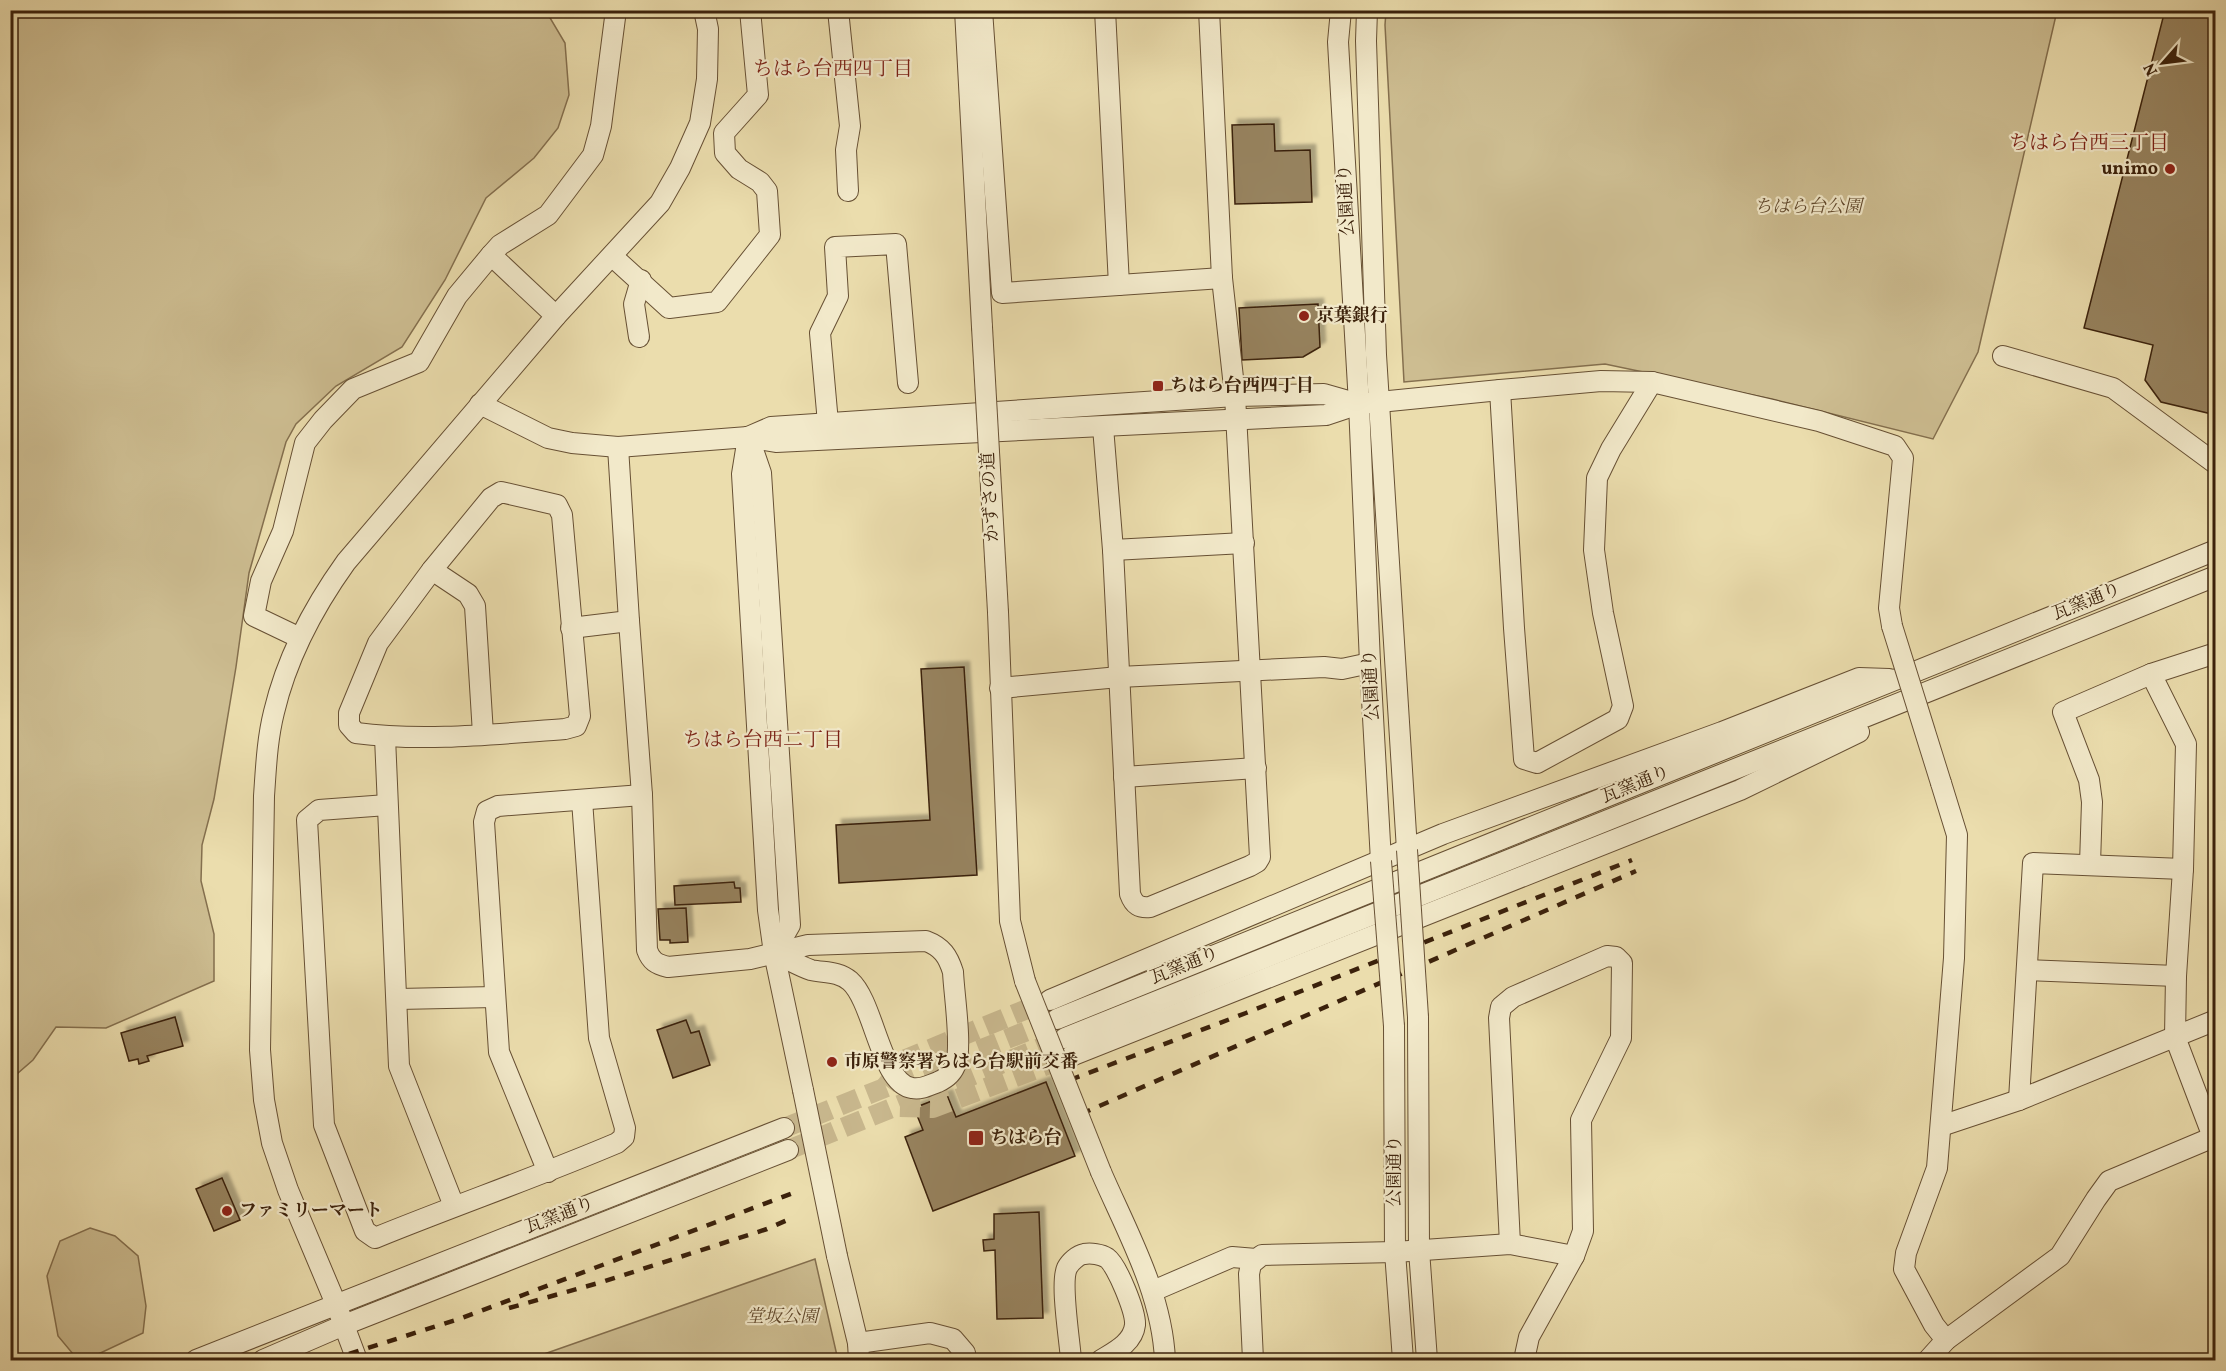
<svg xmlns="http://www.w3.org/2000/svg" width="2226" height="1371" font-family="Vollkorn,'Noto Serif JP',serif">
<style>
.green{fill:#cdbd91;stroke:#846f4e;stroke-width:1.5}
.building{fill:#97835f;stroke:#3b210b;stroke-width:1.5;filter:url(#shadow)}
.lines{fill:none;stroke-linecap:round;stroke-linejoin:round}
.minor-tunnel{stroke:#c8b78d;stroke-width:20;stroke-dasharray:20 10;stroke-linecap:butt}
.minor-casing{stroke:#675034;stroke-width:22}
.minor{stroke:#f2e9ca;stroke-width:20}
.rail{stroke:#3b210b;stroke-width:4.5;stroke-dasharray:10 10;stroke-linecap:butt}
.minor-bridge-casing{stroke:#675034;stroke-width:22;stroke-linecap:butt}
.minor-bridge{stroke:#f2e9ca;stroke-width:20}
.poi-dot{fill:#8f2418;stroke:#f2e9ca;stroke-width:2}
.labels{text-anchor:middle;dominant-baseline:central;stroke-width:4.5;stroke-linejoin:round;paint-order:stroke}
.poi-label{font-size:18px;font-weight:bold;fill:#3b210b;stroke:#f2e9ca;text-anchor:start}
.street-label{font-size:18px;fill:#3b210b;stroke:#f2e9ca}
.park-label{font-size:18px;font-style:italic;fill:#60482c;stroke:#f2e9ca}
.neighbourhood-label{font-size:20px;fill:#7a1f14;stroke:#f2e9ca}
</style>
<defs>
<filter id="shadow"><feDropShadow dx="5.5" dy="-5.5" stdDeviation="1.5" flood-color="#0004"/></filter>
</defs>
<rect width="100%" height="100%" fill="#ebddad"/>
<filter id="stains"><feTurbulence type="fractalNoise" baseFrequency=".00333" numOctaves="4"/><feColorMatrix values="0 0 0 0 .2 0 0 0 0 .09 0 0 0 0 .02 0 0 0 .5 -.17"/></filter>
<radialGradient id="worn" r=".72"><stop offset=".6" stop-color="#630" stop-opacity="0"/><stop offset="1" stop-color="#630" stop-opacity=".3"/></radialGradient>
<g class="green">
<path d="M11 10 546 11 565 43 569 95 558 128 534 158 486 198 445 280 402 347 336 386 296 424 286 442 249 573 236 667 214 799 202 845 201 881 214 934V981L106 1028 56 1027 33 1060 11 1079Z"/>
<path d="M1386 11H2057L1978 352 1933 439 1772 399 1605 364 1404 382 1385 25Z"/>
<path d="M90 1228 115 1236 138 1256 146 1306 143 1333 94 1356 78 1360 58 1336 47 1276 60 1241Z"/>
<path d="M815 1259 838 1360H527Z"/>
</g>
<g class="building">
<path d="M2165 10H2216V415L2161 402 2145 380 2153 345 2084 328Z"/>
<path d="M1274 124 1275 151 1310 150 1312 202 1235 204 1232 125Z"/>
<path d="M1318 304 1320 347 1303 357 1242 360 1239 308Z"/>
<path d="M964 667 977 875 839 883 836 825 930 820 921 669Z"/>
<path d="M734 882 735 888H740L741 902 675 905 674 886Z"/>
<path d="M686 908 688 942 670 943V940H660L658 909Z"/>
<path d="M175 1017 183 1046 147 1056 149 1061 139 1064 138 1059 129 1061 121 1033Z"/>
<path d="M686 1020 691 1033 699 1031 710 1065 673 1078 657 1030Z"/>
<path d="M1046 1082 1075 1156 933 1211 905 1137 923 1130 914 1108 947 1095 956 1117Z"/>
<path d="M222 1178 240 1220 214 1231 196 1189Z"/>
<path d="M1039 1212 1043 1318 997 1319 995 1250 984 1251 983 1240 994 1239V1214Z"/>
</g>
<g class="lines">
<g class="minor-tunnel">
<path d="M886 1086 906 1059 1049 1000"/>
<path d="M900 1107 933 1108 1071 1056"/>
<path d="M784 1128 1057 1019"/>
<path d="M788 1150 1065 1038"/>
</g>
<g class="minor-casing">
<g id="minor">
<path d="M838 10 850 126 846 150 848 191"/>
<path d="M965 10 982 327"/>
<path d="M982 10 1002 293 1222 278"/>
<path d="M1105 10 1119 285"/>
<path d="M1341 10 1338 42 1359 404 1370 663 1381 861"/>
<path d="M1367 10 1366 41 1376 355 1407 850"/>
<path d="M491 255 556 316"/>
<path d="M612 256 669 308 717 302 770 235 767 191 760 182 739 169 725 153 724 133 758 95 750 10"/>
<path d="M639 337 634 304 641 280"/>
<path d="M2003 356 2113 388 2216 464"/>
<path d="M1500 390 1514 628 1524 759 1537 763 1618 719 1623 706 1603 613 1594 550 1597 478 1611 449 1652 382"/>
<path d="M480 404 548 438 572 443 618 447 748 437 776 442 1326 415 1359 404 1500 390 1601 381 1652 382 1819 421 1895 446 1903 458 1889 608 1892 626"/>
<path d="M828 423 820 333 838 296 835 247 896 244 908 383"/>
<path d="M1103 427 1113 550 1130 894C1134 905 1139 908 1150 907L1250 866 1257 862 1260 857 1235 396 1222 278 1209 10"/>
<path d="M748 437 742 474 768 910 774 953 803 1090"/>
<path d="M748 437 771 427 1235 396 1324 394 1359 404"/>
<path d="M750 441 761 473 790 925 774 953"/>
<path d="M618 447 629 621 642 795 647 950C651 961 656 964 668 967L750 959 808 945 926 941C942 947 948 956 953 972 954 994 962 1045 956 1063 953 1073 947 1078 938 1082 929 1085 922 1090 912 1088 881 1084 874 1002 850 981 838 971 825 973 811 970 799 966 786 958 774 953"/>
<path d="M501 492 557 505 562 515 580 716 576 726 565 729C496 734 424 742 356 733L349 725V713L378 643 432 570 491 498Z"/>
<path d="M1113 550 1244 543"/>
<path d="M432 570 468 594 475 606 483 734"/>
<path d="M998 612 1010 921 1025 981"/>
<path d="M571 628 629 621"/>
<path d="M300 638 254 616 261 581 283 531 305 443 323 420 353 389 419 362 457 296 491 255 500 245 548 215 593 155 601 126 616 10"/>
<path d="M2151 674 2186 744 2183 869 2176 976 2175 1037 2213 1137"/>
<path d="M1000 688 1119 677 1324 667 1342 669 1370 663"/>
<path d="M385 737 399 1066 454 1206"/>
<path d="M1124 777 1256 768"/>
<path d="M1941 783 1957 835 1954 958 1937 1168 1906 1253 1904 1269 1934 1325 1946 1340"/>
<path d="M387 805 319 810 307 820 324 1125 365 1231 375 1238C456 1205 537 1177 617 1143L624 1137 625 1128 599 1038 582 800"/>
<path d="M2090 864 2092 802 2089 780 2063 712 2151 674 2216 653"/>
<path d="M2028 970 2176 976"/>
<path d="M398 999 495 997"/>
<path d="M1050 1000 1443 834 1722 732 1859 678 1889 679"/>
<path d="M1418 1017 1419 1250 1427 1360"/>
<path d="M1057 1019 2216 550"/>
<path d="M1394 1026 1395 1252 1403 1360"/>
<path d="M1065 1038C1449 887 1832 731 2216 576"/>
<path d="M1071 1056 1740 790 1859 732"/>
<path d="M2019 1100 2033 863 2183 869"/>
<path d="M1941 1126 2019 1100 2216 1020"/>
<path d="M548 1172 499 1052 484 822 487 811 498 806 642 795"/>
<path d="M1101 1172C1127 1232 1162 1293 1165 1360"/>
<path d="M1510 1244 1499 1018 1501 1007 1513 997 1607 956 1616 957 1622 963 1621 1038 1581 1120 1583 1231 1574 1256 1529 1337 1524 1360"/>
<path d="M837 1256 858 1343 859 1360"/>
<path d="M1153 1291 1232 1257 1256 1259"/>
<path d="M858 1343 930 1333 953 1339 965 1353 966 1360"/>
<path d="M196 1360 784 1128"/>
<path d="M263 1360 344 1325 788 1150"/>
<path d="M357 1360 336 1304 288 1190 272 1143 264 1100 260 1050 264 796C266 768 267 740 274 712 287 657 313 608 346 562L556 316 660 203 680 168 700 123 707 79 708 29 704 10"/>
<path d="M1071 1360C1070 1342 1060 1283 1067 1268 1070 1262 1078 1255 1084 1254 1091 1253 1101 1254 1107 1258 1117 1265 1136 1312 1135 1325 1133 1343 1114 1352 1101 1360"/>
<path d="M1253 1360 1249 1274 1251 1264 1262 1255 1395 1252 1510 1244 1574 1256"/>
<path d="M1928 1360 1946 1340 2060 1256 2096 1199 2109 1181 2216 1136"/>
</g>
</g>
<use href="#minor" class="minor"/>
<g class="rail">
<path d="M1070 1080 1246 1013 1632 860"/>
<path d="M1081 1114 1636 871"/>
<path d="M509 1308 602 1282 767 1229 794 1217"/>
<path d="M330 1360 462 1318 793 1193"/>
</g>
<g class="minor-bridge-casing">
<g id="minor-bridge">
<path d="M982 327 998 612"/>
<path d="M1892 626 1941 783"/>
<path d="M1407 850 1418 1017"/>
<path d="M1381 861 1394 1026"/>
<path d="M1025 981 1101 1172"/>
<path d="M803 1090 837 1256"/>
</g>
</g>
<use href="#minor-bridge" class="minor-bridge"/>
</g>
<g class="poi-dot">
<circle cx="2170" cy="169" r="6"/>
<circle cx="1304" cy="316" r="6"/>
<rect x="1152" y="380" width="12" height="12" rx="3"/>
<circle cx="832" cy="1062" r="6"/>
<rect x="968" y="1130" width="16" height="16" rx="3"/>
<circle cx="227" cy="1211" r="6"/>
</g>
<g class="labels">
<g class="poi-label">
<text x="2158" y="169" text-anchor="end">unimo</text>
<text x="1316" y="316">京葉銀行</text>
<text x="1170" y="386">ちはら台西四丁目</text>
<text x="844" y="1062">市原警察署ちはら台駅前交番</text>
<text x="990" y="1138">ちはら台</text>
<text x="239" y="1211">ファミリーマート</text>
</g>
<g class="street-label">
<text transform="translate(1347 200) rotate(-93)">公園通り</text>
<text transform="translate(991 497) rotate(-93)">かずさの道</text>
<text transform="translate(2087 602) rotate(-22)">瓦窯通り</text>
<text transform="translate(1372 685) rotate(-93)">公園通り</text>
<text transform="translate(1636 785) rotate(-22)">瓦窯通り</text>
<text transform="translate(1185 966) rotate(-22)">瓦窯通り</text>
<text transform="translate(1395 1171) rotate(-90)">公園通り</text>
<text transform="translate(560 1216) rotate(-21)">瓦窯通り</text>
</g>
<g class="park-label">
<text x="1808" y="207">ちはら台公園</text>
<text x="782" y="1317">堂坂公園</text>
</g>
<g class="neighbourhood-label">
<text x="833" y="70">ちはら台西四丁目</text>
<text x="2089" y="144">ちはら台西三丁目</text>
<text x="763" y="741">ちはら台西二丁目</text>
</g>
</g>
<rect width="2226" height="1371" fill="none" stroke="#ebddad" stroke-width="36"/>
<rect x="12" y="12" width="2202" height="1347" fill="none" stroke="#3b210b" stroke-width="3"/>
<rect x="18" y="18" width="2190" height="1335" fill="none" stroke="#3b210b" stroke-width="1.5"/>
<g transform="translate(2163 63) rotate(242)" stroke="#f2e9ca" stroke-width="4.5" paint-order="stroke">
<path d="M0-4.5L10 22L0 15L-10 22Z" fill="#3b210b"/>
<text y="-9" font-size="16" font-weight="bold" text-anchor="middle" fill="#3b210b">N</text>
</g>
<rect width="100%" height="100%" filter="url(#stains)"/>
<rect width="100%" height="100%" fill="url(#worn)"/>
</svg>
